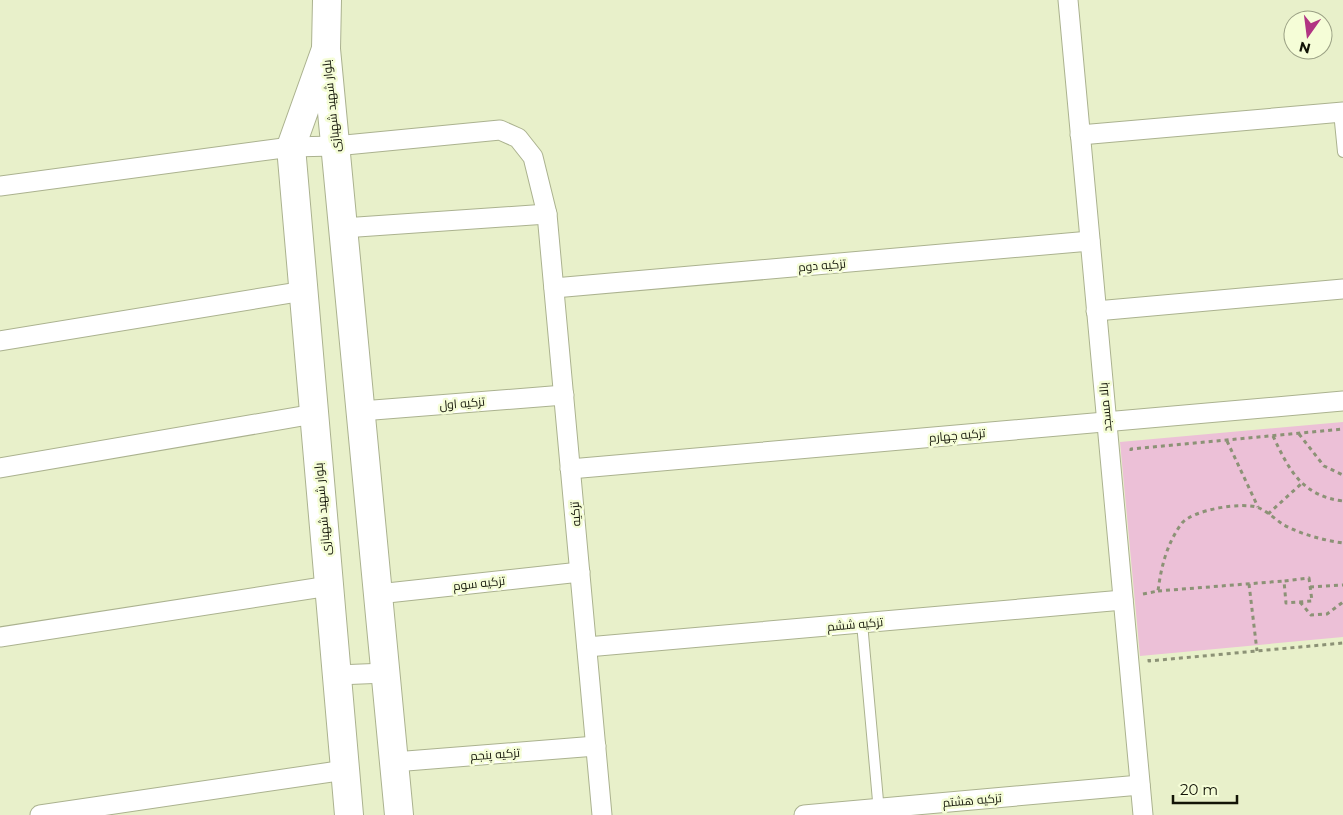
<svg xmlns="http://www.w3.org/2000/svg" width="1343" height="815" font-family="Montserrat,Cairo,sans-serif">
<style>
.green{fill:#ecc0d7}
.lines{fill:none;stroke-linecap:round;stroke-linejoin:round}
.lane-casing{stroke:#abb28f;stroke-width:12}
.street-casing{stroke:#abb28f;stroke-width:21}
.secondary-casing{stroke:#abb28f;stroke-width:30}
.path{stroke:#8c9276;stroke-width:3;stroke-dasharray:4 4;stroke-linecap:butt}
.lane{stroke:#fff;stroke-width:10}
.street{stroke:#fff;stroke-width:19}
.secondary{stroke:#fff;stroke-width:28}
.labels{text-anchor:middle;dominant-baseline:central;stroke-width:5;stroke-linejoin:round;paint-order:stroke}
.street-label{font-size:12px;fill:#121407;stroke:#f5fdd7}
</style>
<rect width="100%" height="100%" fill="#e8f0ca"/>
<path class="green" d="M1343 422V637L1140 656 1120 442Z"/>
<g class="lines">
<g class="lane-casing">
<g id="lane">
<path d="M1339 112 1343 152"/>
<path d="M862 623 879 812"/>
</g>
</g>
<g class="street-casing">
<g id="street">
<path d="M1068 0 1143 815"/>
<path d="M1080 135 1343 112"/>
<path d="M0 186 291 147 335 146 500 130 518 138 533 157 547 214 602 815"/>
<path d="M343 228 547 214"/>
<path d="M554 288 1090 241"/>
<path d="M1096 311 1343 289"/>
<path d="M0 341 304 291"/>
<path d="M361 411 564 395"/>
<path d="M0 468 314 414"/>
<path d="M570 469 1343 401"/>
<path d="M378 594 580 572"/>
<path d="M0 637 329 586"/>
<path d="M587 647 1123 600"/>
<path d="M337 675 386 673"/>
<path d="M394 762 596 746"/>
<path d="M40 815 345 770"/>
<path d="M804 815 1140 785"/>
</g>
</g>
<g class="secondary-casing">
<g id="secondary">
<path d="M326 49 327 0"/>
<path d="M349 815 291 147 326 49 399 815"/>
</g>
</g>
<g class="path">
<path d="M1299 434 1324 466 1343 475"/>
<path d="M1273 436C1289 470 1302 496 1343 501"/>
<path d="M1227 441 1258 507"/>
<path d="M1131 451V449L1343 429"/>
<path d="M1268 514 1301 484"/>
<path d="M1309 578 1312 601 1286 603 1284 581Z"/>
<path d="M1249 584 1257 651"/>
<path d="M1310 587 1343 585"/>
<path d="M1158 591 1284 581"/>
<path d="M1143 594 1158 591C1161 567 1167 543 1182 523 1193 510 1243 501 1259 508 1268 512 1276 520 1284 525 1303 535 1323 540 1343 543"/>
<path d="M1300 602 1311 615 1327 614 1343 602"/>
<path d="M1149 659V661L1343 643"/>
</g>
<use href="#lane" class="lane"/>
<use href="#street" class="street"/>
<use href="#secondary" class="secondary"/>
</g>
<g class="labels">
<g class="street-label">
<text transform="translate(331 106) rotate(-96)">بلوار شهید شهبازی</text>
<text transform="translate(822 265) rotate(-5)">تزکیه دوم</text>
<text transform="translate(462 403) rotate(-5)">تزکیه اول</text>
<text transform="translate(1105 407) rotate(-95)">بالا مسجد</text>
<text transform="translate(957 435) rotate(-5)">تزکیه چهارم</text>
<text transform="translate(322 509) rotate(-95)">بلوار شهید شهبازی</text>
<text transform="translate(575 514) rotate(-95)">تزکیه</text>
<text transform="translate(479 583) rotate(-6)">تزکیه سوم</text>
<text transform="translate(855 624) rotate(-5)">تزکیه ششم</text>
<text transform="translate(495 754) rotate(-4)">تزکیه پنجم</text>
<text transform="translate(972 800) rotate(-5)">تزکیه هشتم</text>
</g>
</g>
<g transform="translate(1308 35) rotate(194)"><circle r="24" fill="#f5fdd7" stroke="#9aa084"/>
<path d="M0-4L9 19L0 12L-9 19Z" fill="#b13483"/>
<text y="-8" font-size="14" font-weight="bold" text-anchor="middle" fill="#121407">N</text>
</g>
<path d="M1173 795v8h64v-8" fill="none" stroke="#121407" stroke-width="2.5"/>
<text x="1180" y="795" font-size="15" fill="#121407" stroke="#f5fdd7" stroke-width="4" paint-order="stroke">20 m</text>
</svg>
